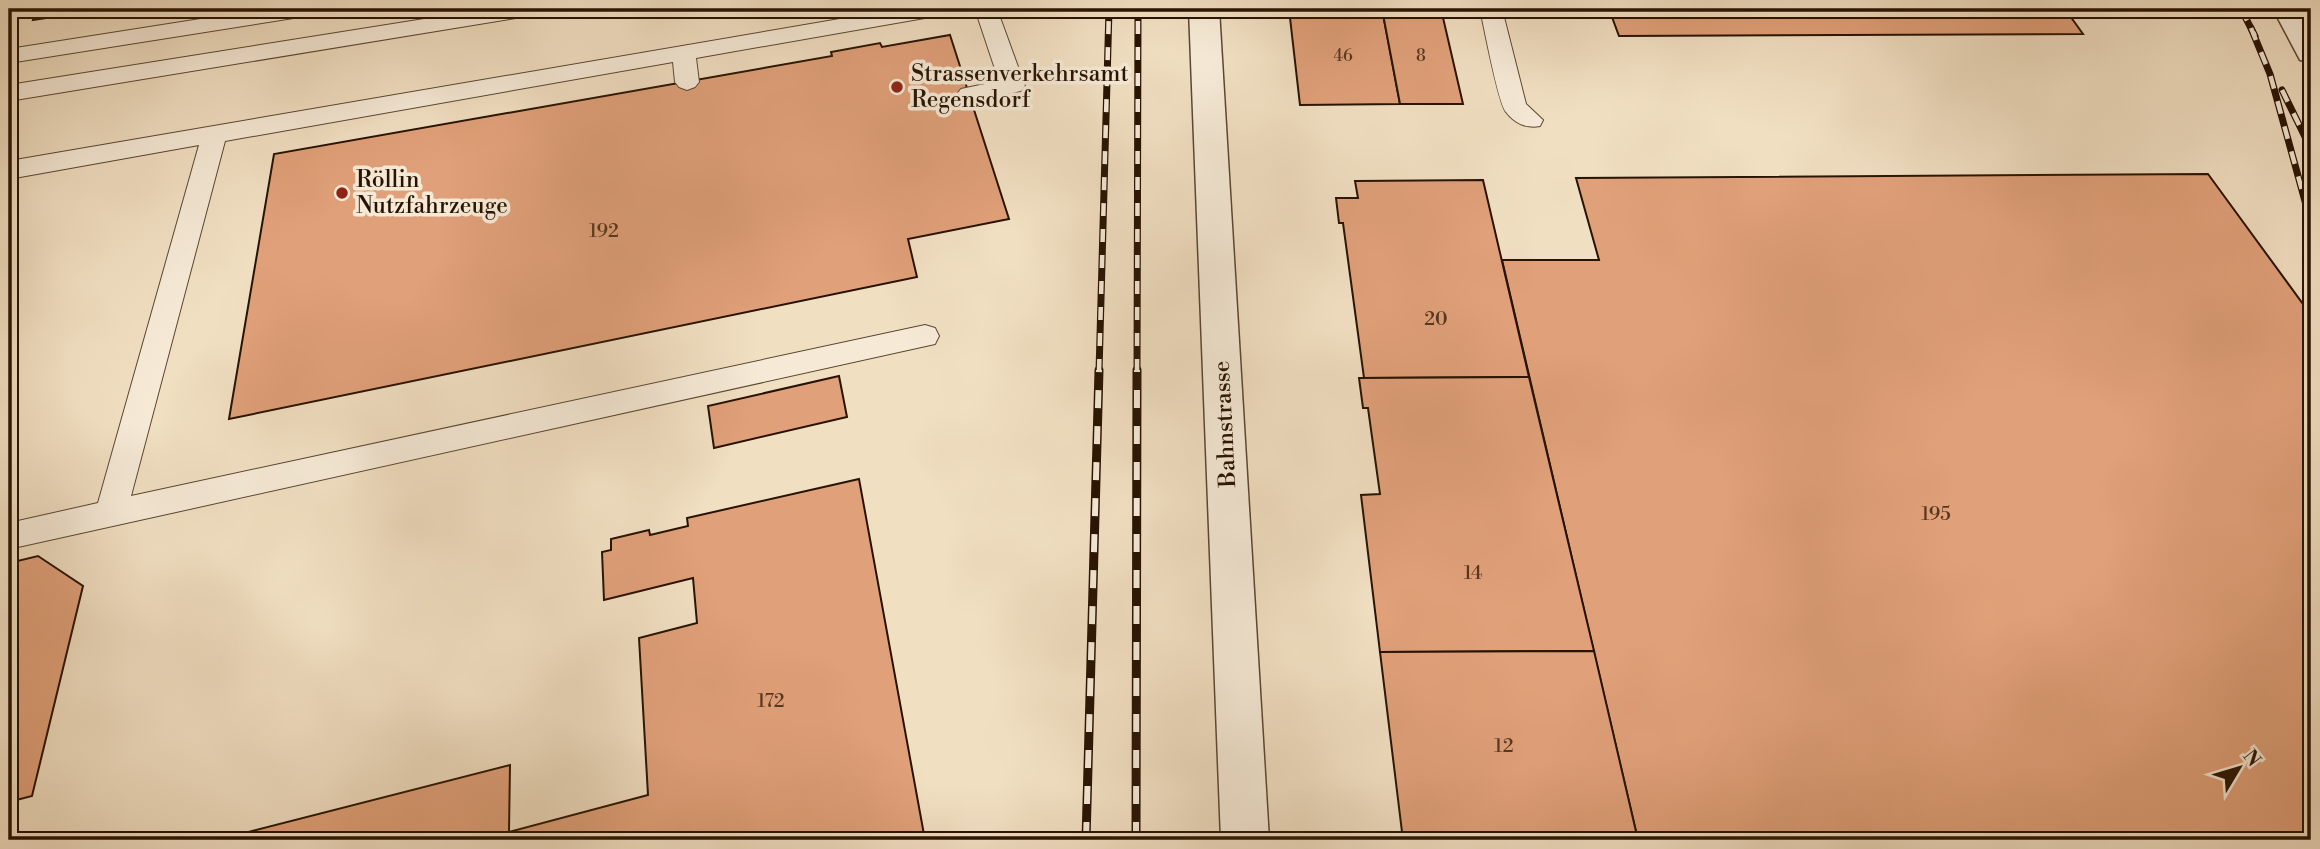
<svg xmlns="http://www.w3.org/2000/svg" width="2320" height="849" font-family="'Libre Bodoni',serif">
<style>
.building{fill:#e0a079;stroke:#281301;stroke-width:2}
.lines{fill:none;stroke-linecap:round;stroke-linejoin:round}
.lane-casing{stroke:#5a4631;stroke-width:2}
.street-casing{stroke:#5a4631;stroke-width:3}
.lane{fill:#f6ead7;fill-rule:evenodd}
.street{fill:#f6ead7;fill-rule:evenodd}
.rail-far1-casing{stroke:#281301;stroke-width:7}
.rail-casing{stroke:#281301;stroke-width:9}
.rail-far1{stroke:#f6ead7;stroke-width:4.5;stroke-dasharray:13;stroke-linecap:butt}
.rail{stroke:#f6ead7;stroke-width:6;stroke-dasharray:18;stroke-linecap:butt}
.poi-dot{fill:#8f2418;stroke:#f6ead7;stroke-width:2.5}
.labels{text-anchor:middle;dominant-baseline:central;stroke-width:7;stroke-linejoin:round;paint-order:stroke}
.far-number-label{font-size:16px;fill:#56361f}
.number-label{font-size:19px;fill:#56361f}
.poi-label{font-size:23px;fill:#281301;stroke:#f6ead7;text-anchor:start}
.street-label{font-size:23px;fill:#281301;stroke:#f6ead7}
</style>
<rect width="100%" height="100%" fill="#f1dfc2"/>
<filter id="stains"><feTurbulence type="fractalNoise" baseFrequency=".00286" numOctaves="4"/><feColorMatrix values="0 0 0 0 .2 0 0 0 0 .09 0 0 0 0 .02 0 0 0 .5 -.17"/></filter>
<radialGradient id="worn" r=".72"><stop offset=".6" stop-color="#630" stop-opacity="0"/><stop offset="1" stop-color="#630" stop-opacity=".3"/></radialGradient>
<g class="building">
<path d="M9 9H106L33 20 35 15 9 19Z"/>
<path d="M1289 9H1382L1400 104 1300 105Z"/>
<path d="M1382 9H1441L1463 104H1400Z"/>
<path d="M1609 9H2065L2083 34 1619 36Z"/>
<path d="M950 35 1009 219 908 239 917 277 229 419 274 154 832 56 831 52 880 43 882 47Z"/>
<path d="M2208 174 2303 304 2311 305V840H1638L1502 260H1599L1576 178Z"/>
<path d="M1483 180 1529 377 1364 378 1343 223H1339L1336 198H1358L1355 181Z"/>
<path d="M839 376 847 417 714 448 708 406Z"/>
<path d="M1529 377 1594 651 1380 652 1361 495 1380 494 1368 408H1363L1359 378Z"/>
<path d="M859 479 925 840H217L510 765 509 832 648 795 639 638 697 623 693 578 604 600 602 552 611 550V539L649 530 650 535 688 526 687 518Z"/>
<path d="M38 556 83 586 32 796 9 802V563Z"/>
<path d="M1594 651 1638 840H1403L1380 652Z"/>
</g>
<g class="lines">
<g class="lane-casing">
<g id="lane">
<path d="M264 9H317L314 14 306 16 9 63V49Z"/>
<path d="M487 9H539L536 14 528 16 9 101V85Z"/>
<path d="M898 9H947L944 14 936 16 696 58 699 82 695 87 687 90 679 87 675 82 673 62 225 141 131 496 925 325 935 328 939 336 935 344 9 549V523L98 503 199 145 9 179V161Z"/>
<path d="M975 9H997L1025 86 1021 91 969 102 961 99 957 94 961 89 999 81Z"/>
<path d="M1480 9H1502L1526 104 1543 120 1540 126C1527 129 1514 123 1506 112 1498 103 1484 26 1480 9Z"/>
</g>
</g>
<g class="street-casing">
<g id="street">
<path d="M1189 9H1219L1269 840H1221Z"/>
<path d="M2273 9H2302L2311 25V62L2300 60Z"/>
</g>
</g>
<use href="#lane" class="lane"/>
<use href="#street" class="street"/>
<g class="rail-far1-casing">
<g id="rail-far1">
<path d="M2241 9 2255 36"/>
<path d="M2251 28 2270 74 2311 223"/>
<path d="M2282 90 2311 149"/>
<path d="M1099 372 1109 9"/>
<path d="M1137 372 1138 9"/>
</g>
</g>
<g class="rail-casing">
<g id="rail">
<path d="M1086 840 1099 370"/>
<path d="M1136 840 1137 370"/>
</g>
</g>
<use href="#rail-far1" class="rail-far1"/>
<use href="#rail" class="rail"/>
</g>
<g class="poi-dot">
<circle cx="897" cy="87" r="7"/>
<circle cx="342" cy="193" r="7"/>
</g>
<g class="labels">
<g class="far-number-label">
<text x="1343" y="56">46</text>
<text x="1421" y="56">8</text>
</g>
<g class="number-label">
<text x="604" y="231">192</text>
<text x="1436" y="319">20</text>
<text x="1936" y="514">195</text>
<text x="1473" y="573">14</text>
<text x="771" y="701">172</text>
<text x="1504" y="746">12</text>
</g>
<g class="poi-label">
<text x="911" y="74">Strassenverkehrsamt<tspan x="911" dy="26">Regensdorf</tspan></text>
<text x="356" y="180">Röllin<tspan x="356" dy="26">Nutzfahrzeuge</tspan></text>
</g>
<g class="street-label">
<text transform="translate(1225 424) rotate(-93)">Bahnstrasse</text>
</g>
</g>
<rect width="2320" height="849" fill="none" stroke="#f1dfc2" stroke-width="35"/>
<rect x="10" y="10" width="2299" height="828" fill="none" stroke="#281301" stroke-width="3.5"/>
<rect x="18" y="18" width="2285" height="814" fill="none" stroke="#281301" stroke-width="2"/>
<g transform="translate(2239 768) rotate(52)" stroke="#f6ead7" stroke-width="5" paint-order="stroke">
<path d="M0-5L12 26L0 18L-12 26Z" fill="#281301"/>
<text y="-10" font-size="19" font-weight="bold" text-anchor="middle" fill="#281301">N</text>
</g>
<rect width="100%" height="100%" filter="url(#stains)"/>
<rect width="100%" height="100%" fill="url(#worn)"/>
</svg>
